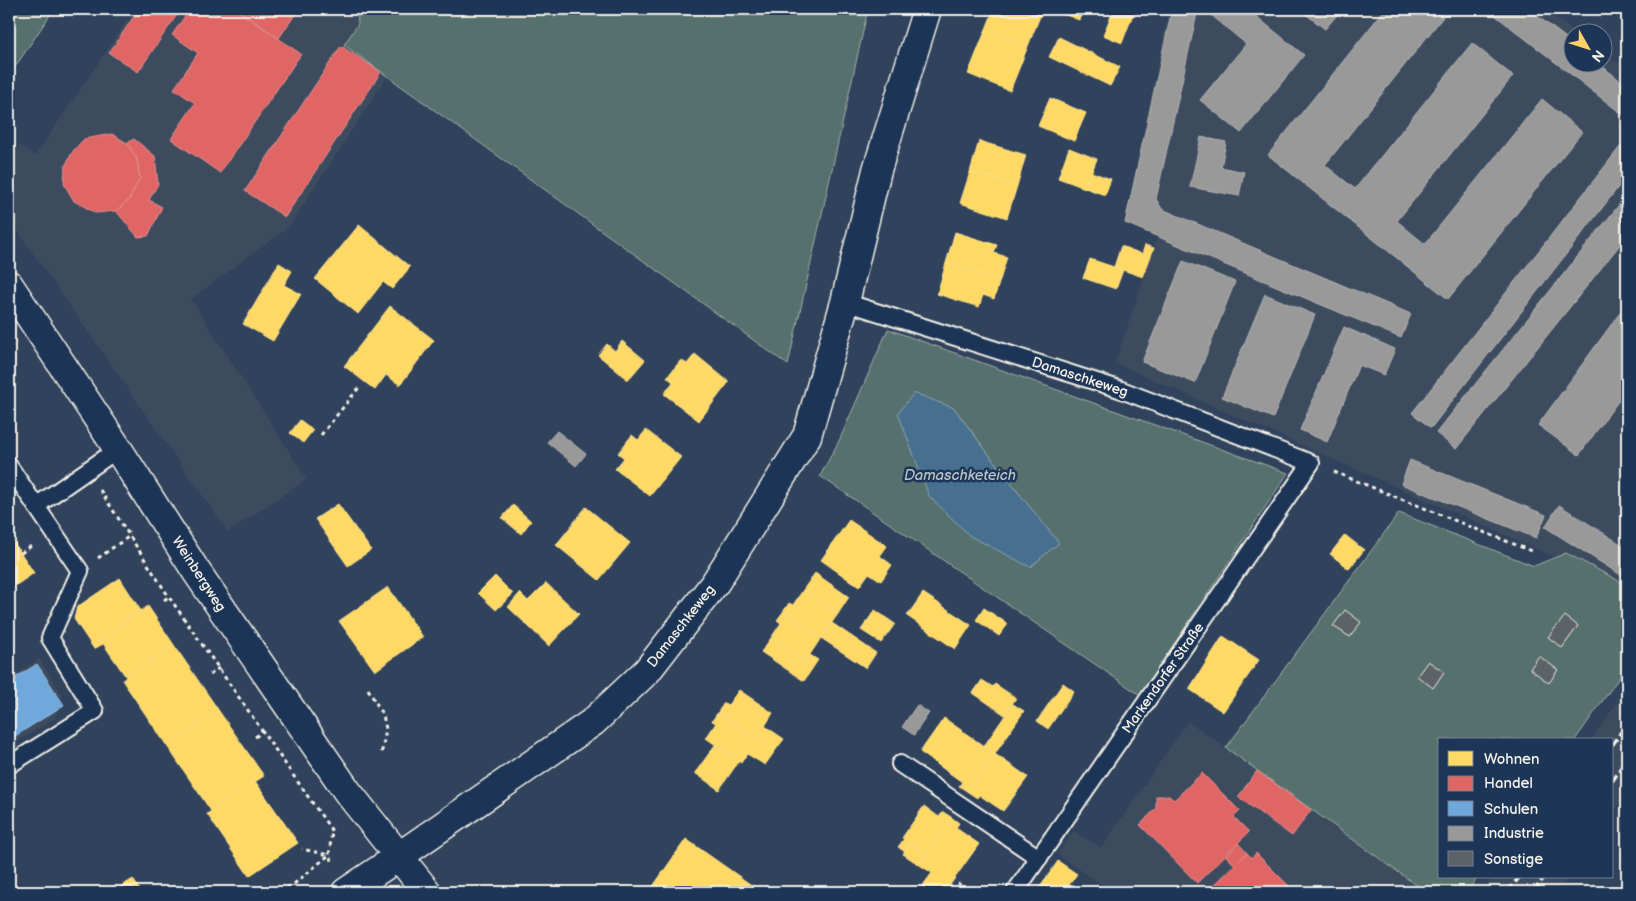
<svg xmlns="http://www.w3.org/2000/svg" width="1636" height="901" font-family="'Balsamiq Sans',sans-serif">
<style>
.built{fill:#3d4c5f}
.green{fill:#546f6d;stroke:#a4b0aa;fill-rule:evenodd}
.water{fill:#476f8f;stroke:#8ca3b3}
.homes{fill:#ffd966;stroke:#fce08d}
.shops{fill:#e06666;stroke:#e6908d}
.schools{fill:#6fa8dc;stroke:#97bee0}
.industry{fill:#999;stroke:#b4b3b1}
.building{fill:#5c6267;stroke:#f4f1e8}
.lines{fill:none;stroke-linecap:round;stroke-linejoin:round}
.service-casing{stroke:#f4f1e8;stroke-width:20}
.minor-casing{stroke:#f4f1e8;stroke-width:31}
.tertiary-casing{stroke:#f4f1e8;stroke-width:31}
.path{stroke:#f4f1e8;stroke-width:3;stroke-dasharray:4 4;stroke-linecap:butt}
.service{stroke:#1d3557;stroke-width:16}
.minor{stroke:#1d3557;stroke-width:28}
.tertiary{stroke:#1d3557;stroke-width:28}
.rail{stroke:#f4f1e8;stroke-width:4;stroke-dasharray:8 4;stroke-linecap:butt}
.labels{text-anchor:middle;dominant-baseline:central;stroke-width:5;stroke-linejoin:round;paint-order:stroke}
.street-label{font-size:14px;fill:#f4f1e8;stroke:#1d3557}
.water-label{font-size:15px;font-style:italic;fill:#b7c4c9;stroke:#1d3557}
</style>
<rect width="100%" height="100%" fill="#30425c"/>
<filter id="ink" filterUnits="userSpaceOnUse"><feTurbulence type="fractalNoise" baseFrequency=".02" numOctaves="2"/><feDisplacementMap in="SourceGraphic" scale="10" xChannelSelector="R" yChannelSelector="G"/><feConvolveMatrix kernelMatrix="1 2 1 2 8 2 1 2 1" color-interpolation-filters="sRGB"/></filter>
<g filter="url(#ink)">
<g class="built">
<path d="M135 9H357L358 24 344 45 388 75 289 227 191 299 307 479 228 532 9 219V159L20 145 35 156Z"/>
<path d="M1170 9H1541L1575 32H1574V62H1604V53L1627 69V589L1115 363 1157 238 1124 223Z"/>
<path d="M39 659 63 695 55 718 9 747V664L16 674Z"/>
<path d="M1627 689V793L1612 814V740H1591Z"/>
<path d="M1188 721 1226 748 1426 892H1112L1057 854 1074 831 1101 848Z"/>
<path d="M1493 877H1568L1557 892H1482Z"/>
</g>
<g class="green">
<path d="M9 9H54L9 76Z"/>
<path d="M357 9H868L788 365 344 45 358 24Z"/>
<path d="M888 329 1288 473 1140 695 820 476 839 441ZM954 408 1005 476 1058 542 1031 567Z"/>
<path d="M1399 513 1534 566 1566 553 1627 585V666L1575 740H1440V877H1478L1467 892H1426L1226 748Z"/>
</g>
<path class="water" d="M914 393 954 408 1005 476 1059 543 1030 567 970 536 929 496 898 413Z"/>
<g class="homes">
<path d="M994 9H1043L1028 46 986 29Z"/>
<path d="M1051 9H1084L1079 20Z"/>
<path d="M1114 9H1126L1134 12 1122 43 1103 35Z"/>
<path d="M986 29 1028 46 1010 91 968 74Z"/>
<path d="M1059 37 1120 67 1110 86 1049 57Z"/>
<path d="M1050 98 1086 113 1074 141 1038 126Z"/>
<path d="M979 141 1026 155 1017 186 970 172Z"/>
<path d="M1069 148 1097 159 1085 188 1058 178Z"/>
<path d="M970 172 1017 186 1007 218 960 203Z"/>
<path d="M1091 172 1111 179 1105 195 1085 188Z"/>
<path d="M359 225 410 267 392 289 383 282 358 314 315 279Z"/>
<path d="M955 232 997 245 994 253 1007 257 1000 280 946 263Z"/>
<path d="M1145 245 1154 248 1143 277 1114 267 1121 246 1142 254Z"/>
<path d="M1090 259 1123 270 1116 289 1083 278Z"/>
<path d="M279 263 292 271 284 285 301 294 273 341 243 324Z"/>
<path d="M946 263 1000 280 994 299 983 295 979 307 937 294Z"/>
<path d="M390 306 434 340 400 385 386 375 375 390 344 366Z"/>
<path d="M622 341 645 360 628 380 598 355 607 344 615 351Z"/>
<path d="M695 354 729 382 699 421 664 394 673 382 667 377 681 360 687 364Z"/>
<path d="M300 420 313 430 303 443 290 433Z"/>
<path d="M646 430 681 457 650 496 615 469 624 458 618 453 632 435 638 440Z"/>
<path d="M338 504 371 550 348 566 315 519Z"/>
<path d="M513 505 531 521 521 534 502 518Z"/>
<path d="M586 507 630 543 599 580 556 545Z"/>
<path d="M849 520 887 546 880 556 892 565 881 581 869 573 859 587 821 560Z"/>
<path d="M9 535 34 573 9 590Z"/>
<path d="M1345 535 1364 550 1349 569 1330 554Z"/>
<path d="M815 573 849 597 838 614 803 590Z"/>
<path d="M495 576 513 594 496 610 478 593Z"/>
<path d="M120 578 141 611 100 639 103 644 94 649 74 619 77 607Z"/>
<path d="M546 583 579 614 549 646 508 607 520 593 528 601Z"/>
<path d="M388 587 423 637 375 671 339 621Z"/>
<path d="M803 590 838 614 821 638 783 612 789 603 793 605Z"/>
<path d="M923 593 971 625 955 649 907 616Z"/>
<path d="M148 606 174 645 126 677 100 639Z"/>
<path d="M984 608 1008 624 999 636 976 620Z"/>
<path d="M875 610 895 624 881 643 861 630Z"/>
<path d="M783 612 821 638 805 662 771 638 781 623 777 620Z"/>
<path d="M832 623 876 653 866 668 821 638Z"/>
<path d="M1223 636 1259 660 1223 712 1189 689Z"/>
<path d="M771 638 805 662 810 655 818 660 804 681 761 652Z"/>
<path d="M174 645 219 711 167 746 122 680Z"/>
<path d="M982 680 993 687 995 684 1016 698 1005 715 973 693Z"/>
<path d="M1063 683 1074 691 1048 729 1037 721Z"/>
<path d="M739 690 773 713 765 726 784 739 775 751 718 712 724 703 728 705Z"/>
<path d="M1013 704 1024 711 995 754 984 746Z"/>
<path d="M219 711 264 776 211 811 167 746Z"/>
<path d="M718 712 775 751 765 765 747 754 741 763 706 738 716 723 712 721Z"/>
<path d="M944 718 995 754 968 792 959 786 962 782 920 752Z"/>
<path d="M715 745 739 761 719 790 695 773Z"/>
<path d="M995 754 1028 777 1003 811 979 795 977 798 968 792Z"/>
<path d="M255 781 298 843 249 876 207 814Z"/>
<path d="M924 806 939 817 943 812 951 817 925 854 910 844 905 852 898 847 904 839 902 838Z"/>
<path d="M951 817 959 823 956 828 979 844 945 892H918L932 873 918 864Z"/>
<path d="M686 839 757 889 754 892H649Z"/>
<path d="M910 844 925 854 918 864 903 854Z"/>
<path d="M1058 861 1077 874 1064 892H1048L1040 887Z"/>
<path d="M133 879 141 892H112Z"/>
</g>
<g class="shops">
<path d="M139 9H181L138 72 109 53Z"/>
<path d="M190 9H236L301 54 220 173 171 139 195 103 174 89 198 53 172 35Z"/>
<path d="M236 9H299L279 38Z"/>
<path d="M341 46 381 72 285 217 245 191Z"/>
<path d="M112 134 127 143 137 159 140 178 129 200 116 211 96 213 74 201 64 184 65 166 73 151 84 139Z"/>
<path d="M134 139 155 156 158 184 149 200 162 207 148 236 138 237 116 211 129 200 140 178 137 159 127 143Z"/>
<path d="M1257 771 1311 810 1292 836 1238 797Z"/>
<path d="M1202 773 1240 811 1234 817 1249 832 1197 883 1140 825 1156 808V796H1169L1174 800Z"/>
<path d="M1238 843 1247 853 1235 865 1226 856Z"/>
<path d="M1247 853 1252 858 1256 853 1295 892H1207Z"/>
</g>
<path class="schools" d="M37 664 64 705 9 740V682Z"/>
<g class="industry">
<path d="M1172 9H1198L1156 199 1162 209 1411 314 1401 338 1125 223Z"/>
<path d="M1204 9H1247L1304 55 1241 133 1200 100 1246 44Z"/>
<path d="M1299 9H1342L1325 29Z"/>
<path d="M1385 9H1433L1443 17 1325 165 1355 189 1472 43 1513 76 1397 221 1425 244 1542 99 1582 132 1448 299 1268 155Z"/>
<path d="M1487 9H1528L1574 44V62H1597L1627 86V118Z"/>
<path d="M1201 137 1226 142 1221 167 1244 172 1239 196 1190 187Z"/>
<path d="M1627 138V176L1431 428 1412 413Z"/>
<path d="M1627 195V236L1456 449 1436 433Z"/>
<path d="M1183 261 1235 282 1195 383 1142 362Z"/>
<path d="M1265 294 1315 315 1273 418 1222 397Z"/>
<path d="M1627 303V389L1579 455 1538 425Z"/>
<path d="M1344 327 1395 349 1384 375 1359 365 1327 442 1300 430Z"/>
<path d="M557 431 586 454 576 466 547 442Z"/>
<path d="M1410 460 1546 515 1536 538 1401 484Z"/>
<path d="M1559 505 1627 548V579L1545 527Z"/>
<path d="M917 705 929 713 914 735 902 727Z"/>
</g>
<g class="building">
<path d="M1345 610 1361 622 1350 637 1333 626Z"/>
<path d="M1565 616 1578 626 1562 648 1548 637Z"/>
<path d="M1539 656 1558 670 1549 683 1530 669Z"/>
<path d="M1428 661 1444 672 1433 688 1417 676Z"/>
</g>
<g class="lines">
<g class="service-casing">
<g id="service">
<path d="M845 302 1119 389 1311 463 1015 892"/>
<path d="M9 466 36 506 118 449"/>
<path d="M900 764 1039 858"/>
<path d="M9 765 95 711 50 638 80 571 36 506"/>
</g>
</g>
<g class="minor-casing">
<path id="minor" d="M398 857 593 722 647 671 715 583 807 436 845 302 877 170 927 9"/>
</g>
<g class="tertiary-casing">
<g id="tertiary">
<path d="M9 285 118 449 196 571 347 791 427 892"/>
<path d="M346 892 398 857"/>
</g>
</g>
<g class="path">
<path d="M321 435 361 385"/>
<path d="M1334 472 1531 551"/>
<path d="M100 490 169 597 332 831 329 855 302 849"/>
<path d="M21 553 33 545"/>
<path d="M98 558 131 535"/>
<path d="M164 600 170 596"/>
<path d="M210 675 219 668"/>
<path d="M368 689 383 715 386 729 381 756"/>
<path d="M255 737 264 731"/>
<path d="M280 892 294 884 329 855 334 864"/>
<path d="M954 892 960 883"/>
</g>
<use href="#service" class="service"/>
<use href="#minor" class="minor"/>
<use href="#tertiary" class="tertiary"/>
<g class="rail">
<path d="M1612 745 1627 724"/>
<path d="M1612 781 1627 759"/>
<path d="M1508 892 1519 877"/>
<path d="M1534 892 1544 877"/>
</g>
</g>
</g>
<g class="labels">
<g class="street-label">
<text transform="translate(1080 377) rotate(18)">Damaschkeweg</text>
<text transform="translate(199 574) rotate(57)">Weinbergweg</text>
<text transform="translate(681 626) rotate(-52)">Damaschkeweg</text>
<text transform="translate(1163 678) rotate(-55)">Markendorfer Straße</text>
</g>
<g class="water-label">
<text x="960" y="475">Damaschketeich</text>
</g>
</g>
<rect width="1636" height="901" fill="none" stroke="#1d3557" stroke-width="30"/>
<rect x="15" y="15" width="1606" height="871" fill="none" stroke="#f4f1e8" stroke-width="2" filter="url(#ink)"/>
<rect x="1438" y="738" width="175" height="140" fill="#1d3557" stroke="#738091"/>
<rect x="1448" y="751" width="25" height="15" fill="#ffd966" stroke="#738091"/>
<text x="1484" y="764" font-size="15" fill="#f4f1e8">Wohnen</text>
<rect x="1448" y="776" width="25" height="15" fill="#e06666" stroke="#738091"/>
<text x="1484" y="788" font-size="15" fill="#f4f1e8">Handel</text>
<rect x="1448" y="801" width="25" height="15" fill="#6fa8dc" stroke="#738091"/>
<text x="1484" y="814" font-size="15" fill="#f4f1e8">Schulen</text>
<rect x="1448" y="826" width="25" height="15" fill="#999999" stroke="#738091"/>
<text x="1484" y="838" font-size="15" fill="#f4f1e8">Industrie</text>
<rect x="1448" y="851" width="25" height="15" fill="#5c6267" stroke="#738091"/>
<text x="1484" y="864" font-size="15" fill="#f4f1e8">Sonstige</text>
<g transform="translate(1588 48) rotate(129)"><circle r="24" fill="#1d3557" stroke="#738091"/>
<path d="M0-4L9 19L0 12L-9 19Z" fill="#ffd166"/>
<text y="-8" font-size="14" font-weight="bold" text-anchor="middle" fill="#f4f1e8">N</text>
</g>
</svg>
